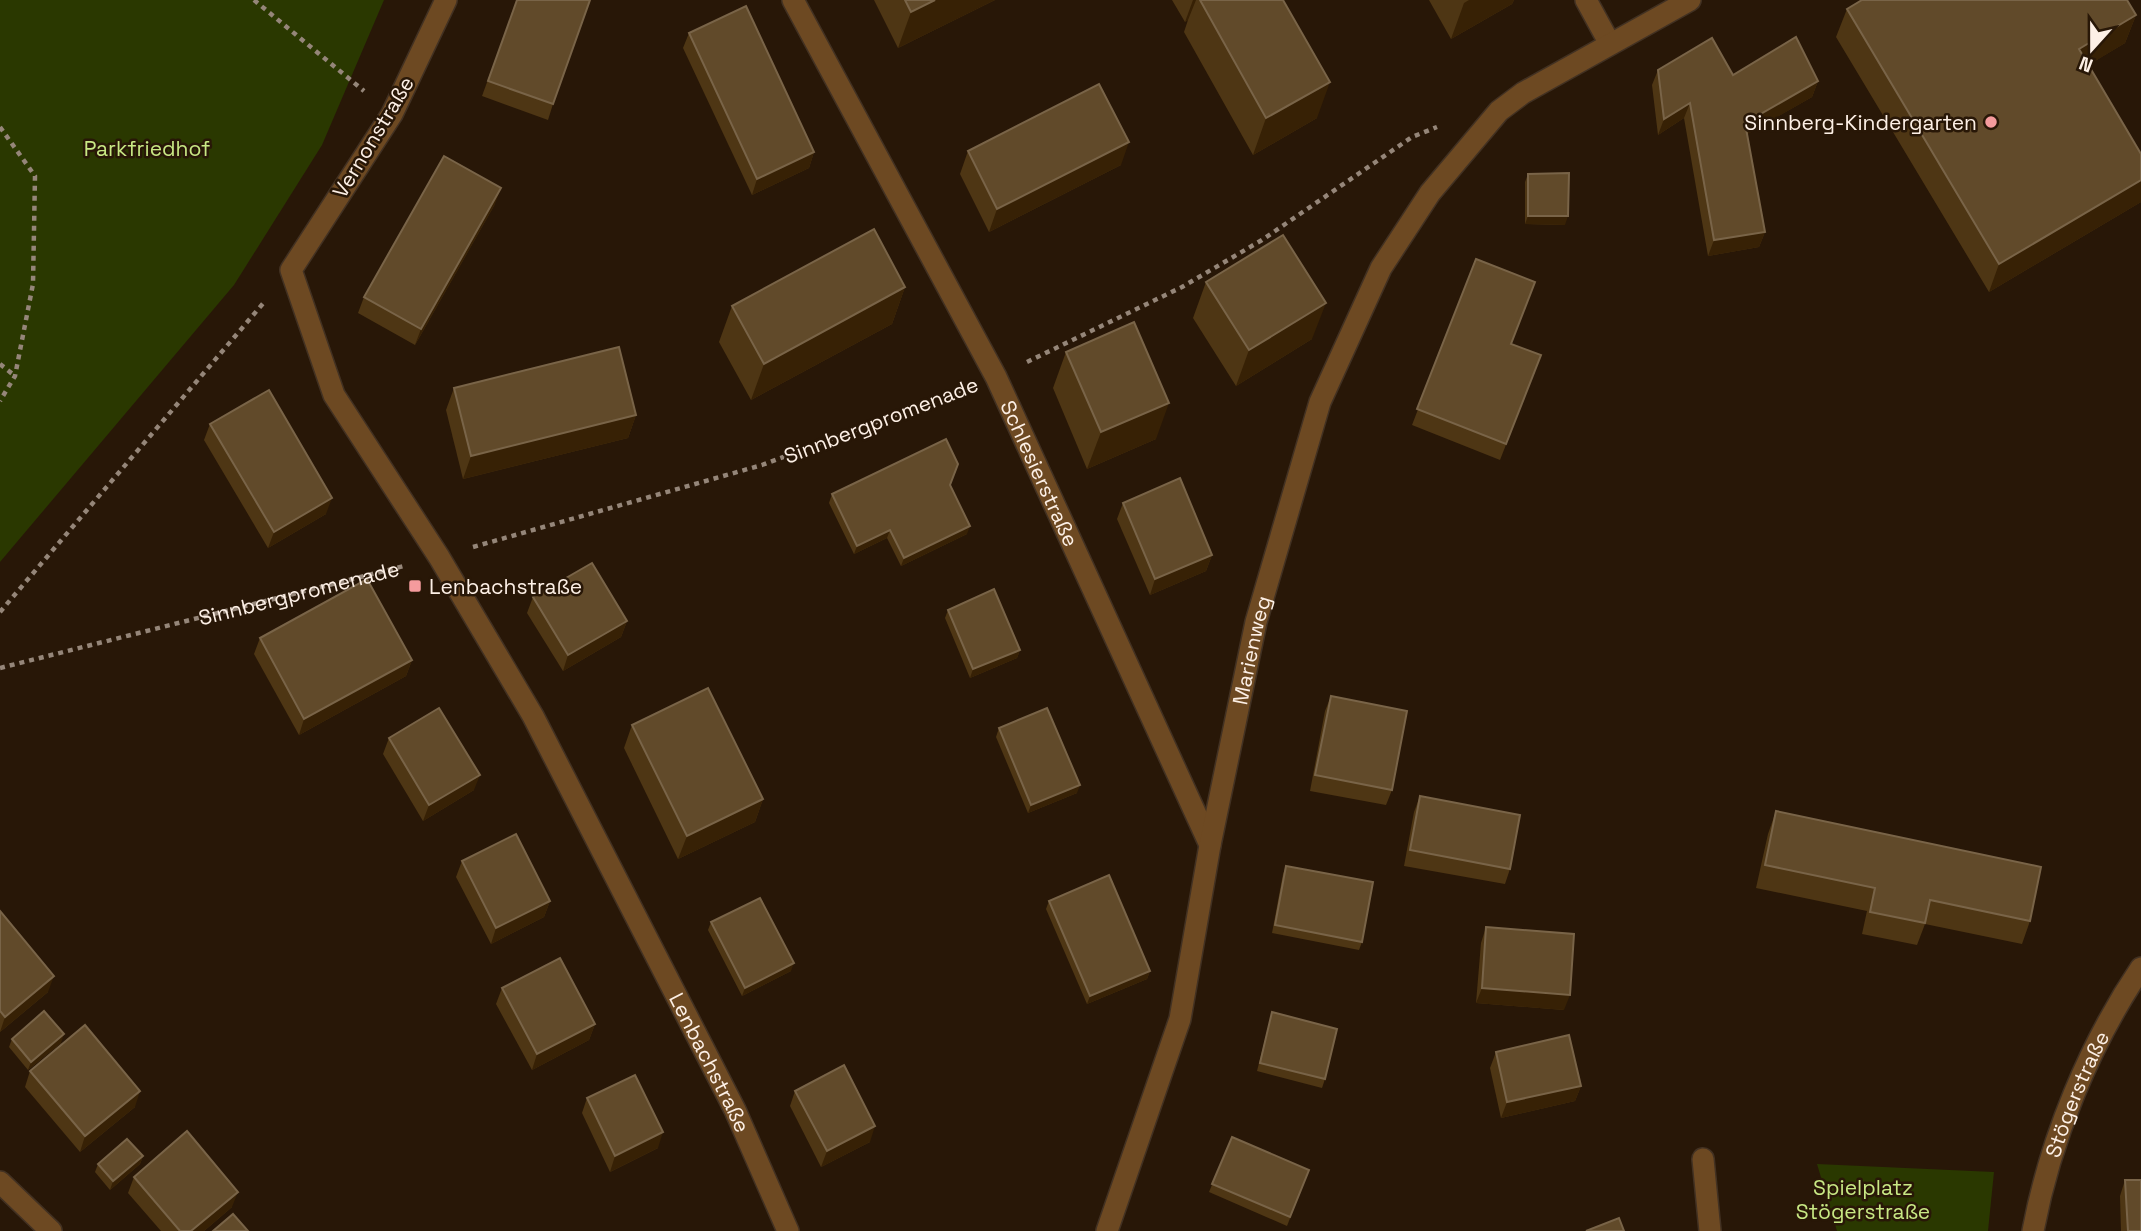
<svg xmlns="http://www.w3.org/2000/svg" width="2141" height="1231" font-family="'Space Grotesk',sans-serif">
<style>
.green{fill:#2a3800}
.lines{fill:none;stroke-linecap:round;stroke-linejoin:round}
.minor-casing{stroke:#423122;stroke-width:24}
.path{stroke:#958679;stroke-width:4.5;stroke-dasharray:5 5;stroke-linecap:butt}
.minor{stroke:#6d4922;stroke-width:21}
.wall{fill:#4e3614}
.shaded-wall{fill:#372105}
.building{fill:#614a2a;stroke:#796448;stroke-width:2}
.poi-dot{fill:#f59b9d;stroke:#281707;stroke-width:2.5}
.labels{text-anchor:middle;dominant-baseline:central;stroke-width:5;stroke-linejoin:round;paint-order:stroke}
.poi-label{font-size:21px;fill:#fdf0e6;stroke:#281707;text-anchor:end}
.street-label{font-size:21px;fill:#fdf0e6;stroke:#281707}
.park-label{font-size:21px;fill:#c8e884;stroke:#281707}
</style>
<rect width="100%" height="100%" fill="#281707"/>
<g class="green">
<path d="M0 0H384L322 145 234 285 0 562Z"/>
<path d="M1817 1164 1994 1172 1988 1231H1837Z"/>
</g>
<g class="lines">
<g class="minor-casing">
<g id="minor">
<path id="s2" d="M446 0 392 114 291 270 334 395 439 557 533 716 735 1110 788 1231"/>
<path id="s3" d="M793 0 996 377 1210 845"/>
<path d="M1586 0 1610 44"/>
<path d="M1703 1159 1710 1231"/>
<path d="M0 1182 51 1231"/>
<path id="s4" d="M1107 1231 1180 1019 1210 845 1256 622 1320 402 1381 268 1430 193 1499 111 1523 93 1690 0"/>
<path id="s5" d="M2033 1231C2050 1140 2089 1045 2141 968"/>
</g>
</g>
<g class="path">
<path d="M254 0 364 91"/>
<path d="M0 127 35 176 33 284 15 376 0 401"/>
<path d="M1027 362 1182 287 1262 240 1412 137 1437 127"/>
<path d="M0 364 15 376"/>
<path d="M473 547 762 465 964 389"/>
<path d="M0 612 266 300"/>
<path id="s1" d="M0 668 404 566"/>
</g>
<use href="#minor" class="minor"/>
</g>
<g class="wall">
<path d="M517 0 553 104 548 120 482 96Z"/>
<path d="M874 0H995L898 48Z"/>
<path d="M1172 0H1283L1317 118 1253 155 1184 32 1188 20 1185 22Z"/>
<path d="M1429 0H1514L1512 4 1451 39Z"/>
<path d="M1847 9 2136 15 2125 43 2088 65 2141 154V202L1989 292 1836 37Z"/>
<path d="M689 33 814 152 809 168 752 195 683 48Z"/>
<path d="M1658 70 1818 81 1812 97 1747 134 1765 232 1759 247 1708 256 1684 118 1658 135 1652 85Z"/>
<path d="M968 151 1121 165 989 232 960 174Z"/>
<path d="M1528 174 1565 225 1525 224V182Z"/>
<path d="M495 204 415 345 358 313 364 297Z"/>
<path d="M1476 259 1511 344 1541 355 1500 460 1412 425Z"/>
<path d="M1206 282 1312 339 1236 386 1193 318Z"/>
<path d="M905 287 892 324 751 400 719 342 732 306Z"/>
<path d="M1066 352 1156 439 1087 469 1053 388Z"/>
<path d="M454 388 636 415 628 438 463 479 446 410Z"/>
<path d="M210 424 326 514 268 548 204 440Z"/>
<path d="M950 485 967 534 901 566 887 538 854 554 829 503 832 494Z"/>
<path d="M1123 503 1212 555 1206 571 1150 595 1117 519Z"/>
<path d="M533 597 627 621 621 637 563 671 527 613Z"/>
<path d="M948 610 1020 650 1017 658 970 678 945 618Z"/>
<path d="M260 638 412 660 406 676 299 735 254 654Z"/>
<path d="M1331 696 1392 790 1386 805 1310 791 1325 711Z"/>
<path d="M632 725 763 799 755 822 678 859 624 748Z"/>
<path d="M999 728 1077 793 1028 813 996 737Z"/>
<path d="M389 738 474 790 423 821 383 754Z"/>
<path d="M1420 796 1510 869 1505 884 1404 866 1414 812Z"/>
<path d="M1776 811 2030 921 2022 944 1925 924 1917 945 1862 934 1867 911 1756 888 1768 834Z"/>
<path d="M462 861 550 901 544 917 491 944 456 877Z"/>
<path d="M1286 866 1362 942 1359 950 1272 933 1283 874Z"/>
<path d="M1049 901 1150 971 1147 979 1087 1004 1046 909Z"/>
<path d="M0 911 48 992 0 1032Z"/>
<path d="M711 922 791 971 742 996 708 930Z"/>
<path d="M1486 927 1564 1010 1476 1003 1481 943Z"/>
<path d="M502 988 595 1024 589 1040 532 1070 496 1004Z"/>
<path d="M1272 1012 1325 1079 1322 1088 1257 1071Z"/>
<path d="M12 1039 61 1043 28 1070 9 1047Z"/>
<path d="M1496 1052 1581 1086 1575 1101 1501 1118 1490 1068Z"/>
<path d="M30 1071 135 1107 80 1152 25 1087Z"/>
<path d="M795 1091 870 1142 821 1167 790 1106Z"/>
<path d="M587 1098 658 1148 610 1172 582 1113Z"/>
<path d="M1232 1137 1309 1170 1287 1226 1209 1192Z"/>
<path d="M143 1156 140 1164 110 1190 95 1172 98 1164Z"/>
<path d="M134 1177 232 1207 204 1231H161L128 1193Z"/>
<path d="M2125 1180 2141 1231H2121L2120 1196Z"/>
</g>
<g class="shaded-wall">
<path d="M935 0H995L898 48 911 12Z"/>
<path d="M1193 0H1196L1188 20 1185 22Z"/>
<path d="M1469 0H1514L1512 4 1451 39 1464 3Z"/>
<path d="M2136 15 2125 43 2069 77 2079 49Z"/>
<path d="M1818 81 1812 97 1739 139 1745 123Z"/>
<path d="M1330 82 1317 118 1253 155 1266 118Z"/>
<path d="M1690 103 1684 118 1658 135 1664 119Z"/>
<path d="M1129 142 1121 165 989 232 997 209Z"/>
<path d="M814 152 809 168 752 195 757 179Z"/>
<path d="M2141 180V202L1989 292 1999 264Z"/>
<path d="M501 188 495 204 415 345 421 329Z"/>
<path d="M1528 216H1568L1565 225 1525 224Z"/>
<path d="M1765 232 1759 247 1708 256 1714 240Z"/>
<path d="M905 287 892 324 751 400 764 364Z"/>
<path d="M1326 303 1312 339 1236 386 1249 350Z"/>
<path d="M1169 403 1156 439 1087 469 1101 432Z"/>
<path d="M636 415 628 438 463 479 471 456Z"/>
<path d="M332 498 326 514 268 548 274 532Z"/>
<path d="M970 526 967 534 901 566 904 558Z"/>
<path d="M890 530 887 538 854 554 857 546Z"/>
<path d="M1212 555 1206 571 1150 595 1155 579Z"/>
<path d="M627 621 621 637 563 671 568 655Z"/>
<path d="M1020 650 1017 658 970 678 973 669Z"/>
<path d="M412 660 406 676 299 735 304 719Z"/>
<path d="M480 775 474 790 423 821 429 805Z"/>
<path d="M1080 785 1077 793 1028 813 1031 805Z"/>
<path d="M763 799 755 822 678 859 687 836Z"/>
<path d="M550 901 544 917 491 944 496 928Z"/>
<path d="M794 963 791 971 742 996 745 988Z"/>
<path d="M1150 971 1147 979 1087 1004 1090 996Z"/>
<path d="M54 976 48 992 0 1032 5 1017Z"/>
<path d="M1482 988 1570 995 1564 1010 1476 1003Z"/>
<path d="M595 1024 589 1040 532 1070 537 1054Z"/>
<path d="M64 1034 61 1043 28 1070 31 1062Z"/>
<path d="M1581 1086 1575 1101 1501 1118 1507 1102Z"/>
<path d="M140 1091 135 1107 80 1152 85 1136Z"/>
<path d="M875 1126 870 1142 821 1167 827 1151Z"/>
<path d="M663 1132 658 1148 610 1172 615 1156Z"/>
<path d="M143 1156 140 1164 110 1190 113 1181Z"/>
<path d="M238 1192 232 1207 204 1231H191Z"/>
</g>
<g class="building">
<path d="M517 0H590L553 104 488 81Z"/>
<path d="M905 0H935L911 12Z"/>
<path d="M1200 0H1283L1330 82 1266 118Z"/>
<path d="M1862 0H2127L2136 15 2079 49 2141 154V180L1999 264 1847 9Z"/>
<path d="M746 6 814 152 757 179 689 33Z"/>
<path d="M1796 37 1818 81 1745 123 1765 232 1714 240 1690 103 1664 119 1658 70 1712 38 1733 75Z"/>
<path d="M1099 84 1129 142 997 209 968 151Z"/>
<path d="M444 156 501 188 421 329 364 297Z"/>
<path d="M1569 173 1568 216H1528V174Z"/>
<path d="M874 229 905 287 764 364 732 306Z"/>
<path d="M1283 235 1326 303 1249 350 1206 282Z"/>
<path d="M1476 259 1535 282 1511 344 1541 355 1506 444 1417 409Z"/>
<path d="M1134 322 1169 403 1101 432 1066 352Z"/>
<path d="M619 347 636 415 471 456 454 388Z"/>
<path d="M269 390 332 498 274 532 210 424Z"/>
<path d="M946 439 958 464 950 485 970 526 904 558 890 530 857 546 832 494Z"/>
<path d="M1180 478 1212 555 1155 579 1123 503Z"/>
<path d="M592 563 627 621 568 655 533 597Z"/>
<path d="M367 579 412 660 304 719 260 638Z"/>
<path d="M994 589 1020 650 973 669 948 610Z"/>
<path d="M708 688 763 799 687 836 632 725Z"/>
<path d="M1331 696 1407 711 1392 790 1315 775Z"/>
<path d="M439 708 480 775 429 805 389 738Z"/>
<path d="M1047 708 1080 785 1031 805 999 728Z"/>
<path d="M1420 796 1520 815 1510 869 1410 850Z"/>
<path d="M1776 811 2041 867 2030 921 1930 900 1925 923 1870 912 1875 888 1765 865Z"/>
<path d="M516 834 550 901 496 928 462 861Z"/>
<path d="M1286 866 1373 882 1362 942 1275 925Z"/>
<path d="M1109 875 1150 971 1090 996 1049 901Z"/>
<path d="M760 898 794 963 745 988 711 922Z"/>
<path d="M0 911 54 976 5 1017 0 1011Z"/>
<path d="M1486 927 1574 934 1570 995 1482 988Z"/>
<path d="M560 958 595 1024 537 1054 502 988Z"/>
<path d="M44 1011 64 1034 31 1062 12 1039Z"/>
<path d="M1272 1012 1337 1029 1325 1079 1260 1063Z"/>
<path d="M85 1025 140 1091 85 1136 30 1071Z"/>
<path d="M1569 1035 1581 1086 1507 1102 1496 1052Z"/>
<path d="M844 1065 875 1126 827 1151 795 1091Z"/>
<path d="M635 1075 663 1132 615 1156 587 1098Z"/>
<path d="M187 1131 238 1192 191 1231H180L134 1177Z"/>
<path d="M1232 1137 1309 1170 1290 1217 1212 1184Z"/>
<path d="M127 1139 143 1156 113 1181 98 1164Z"/>
<path d="M2125 1180H2141V1231H2128Z"/>
<path d="M233 1214 248 1231H213Z"/>
<path d="M1619 1218 1624 1231H1586Z"/>
</g>
<g class="poi-dot">
<circle cx="1991" cy="122" r="7"/>
<rect x="408" y="579" width="14" height="14" rx="3.5"/>
</g>
<g class="labels">
<g class="poi-label">
<text x="1977" y="122">Sinnberg-Kindergarten</text>
<text x="429" y="586" text-anchor="start">Lenbachstraße</text>
</g>
<g class="street-label">
<text transform="translate(373 137) rotate(-59)">Vernonstraße</text>
<text transform="translate(881 420) rotate(-21)">Sinnbergpromenade</text>
<text stroke="none"><textPath href="#s3" startOffset="534">Schlesierstraße</textPath></text>
<text stroke="none"><textPath href="#s1" startOffset="308">Sinnbergpromenade</textPath></text>
<text stroke="none"><textPath href="#s4" startOffset="600">Marienweg</textPath></text>
<text stroke="none"><textPath href="#s2" startOffset="1211">Lenbachstraße</textPath></text>
<text stroke="none"><textPath href="#s5" startOffset="144">Stögerstraße</textPath></text>
</g>
<g class="park-label">
<text x="147" y="148">Parkfriedhof</text>
<text x="1863" y="1187">Spielplatz<tspan x="1863" dy="24">Stögerstraße</tspan></text>
</g>
</g>
<g transform="translate(2092 49) rotate(201)" stroke="#281707" stroke-width="5" paint-order="stroke">
<path d="M0-5L12 26L0 18L-12 26Z" fill="#fdf0e6"/>
<text y="-10" font-size="19" font-weight="bold" text-anchor="middle" fill="#fdf0e6">N</text>
</g>
</svg>
